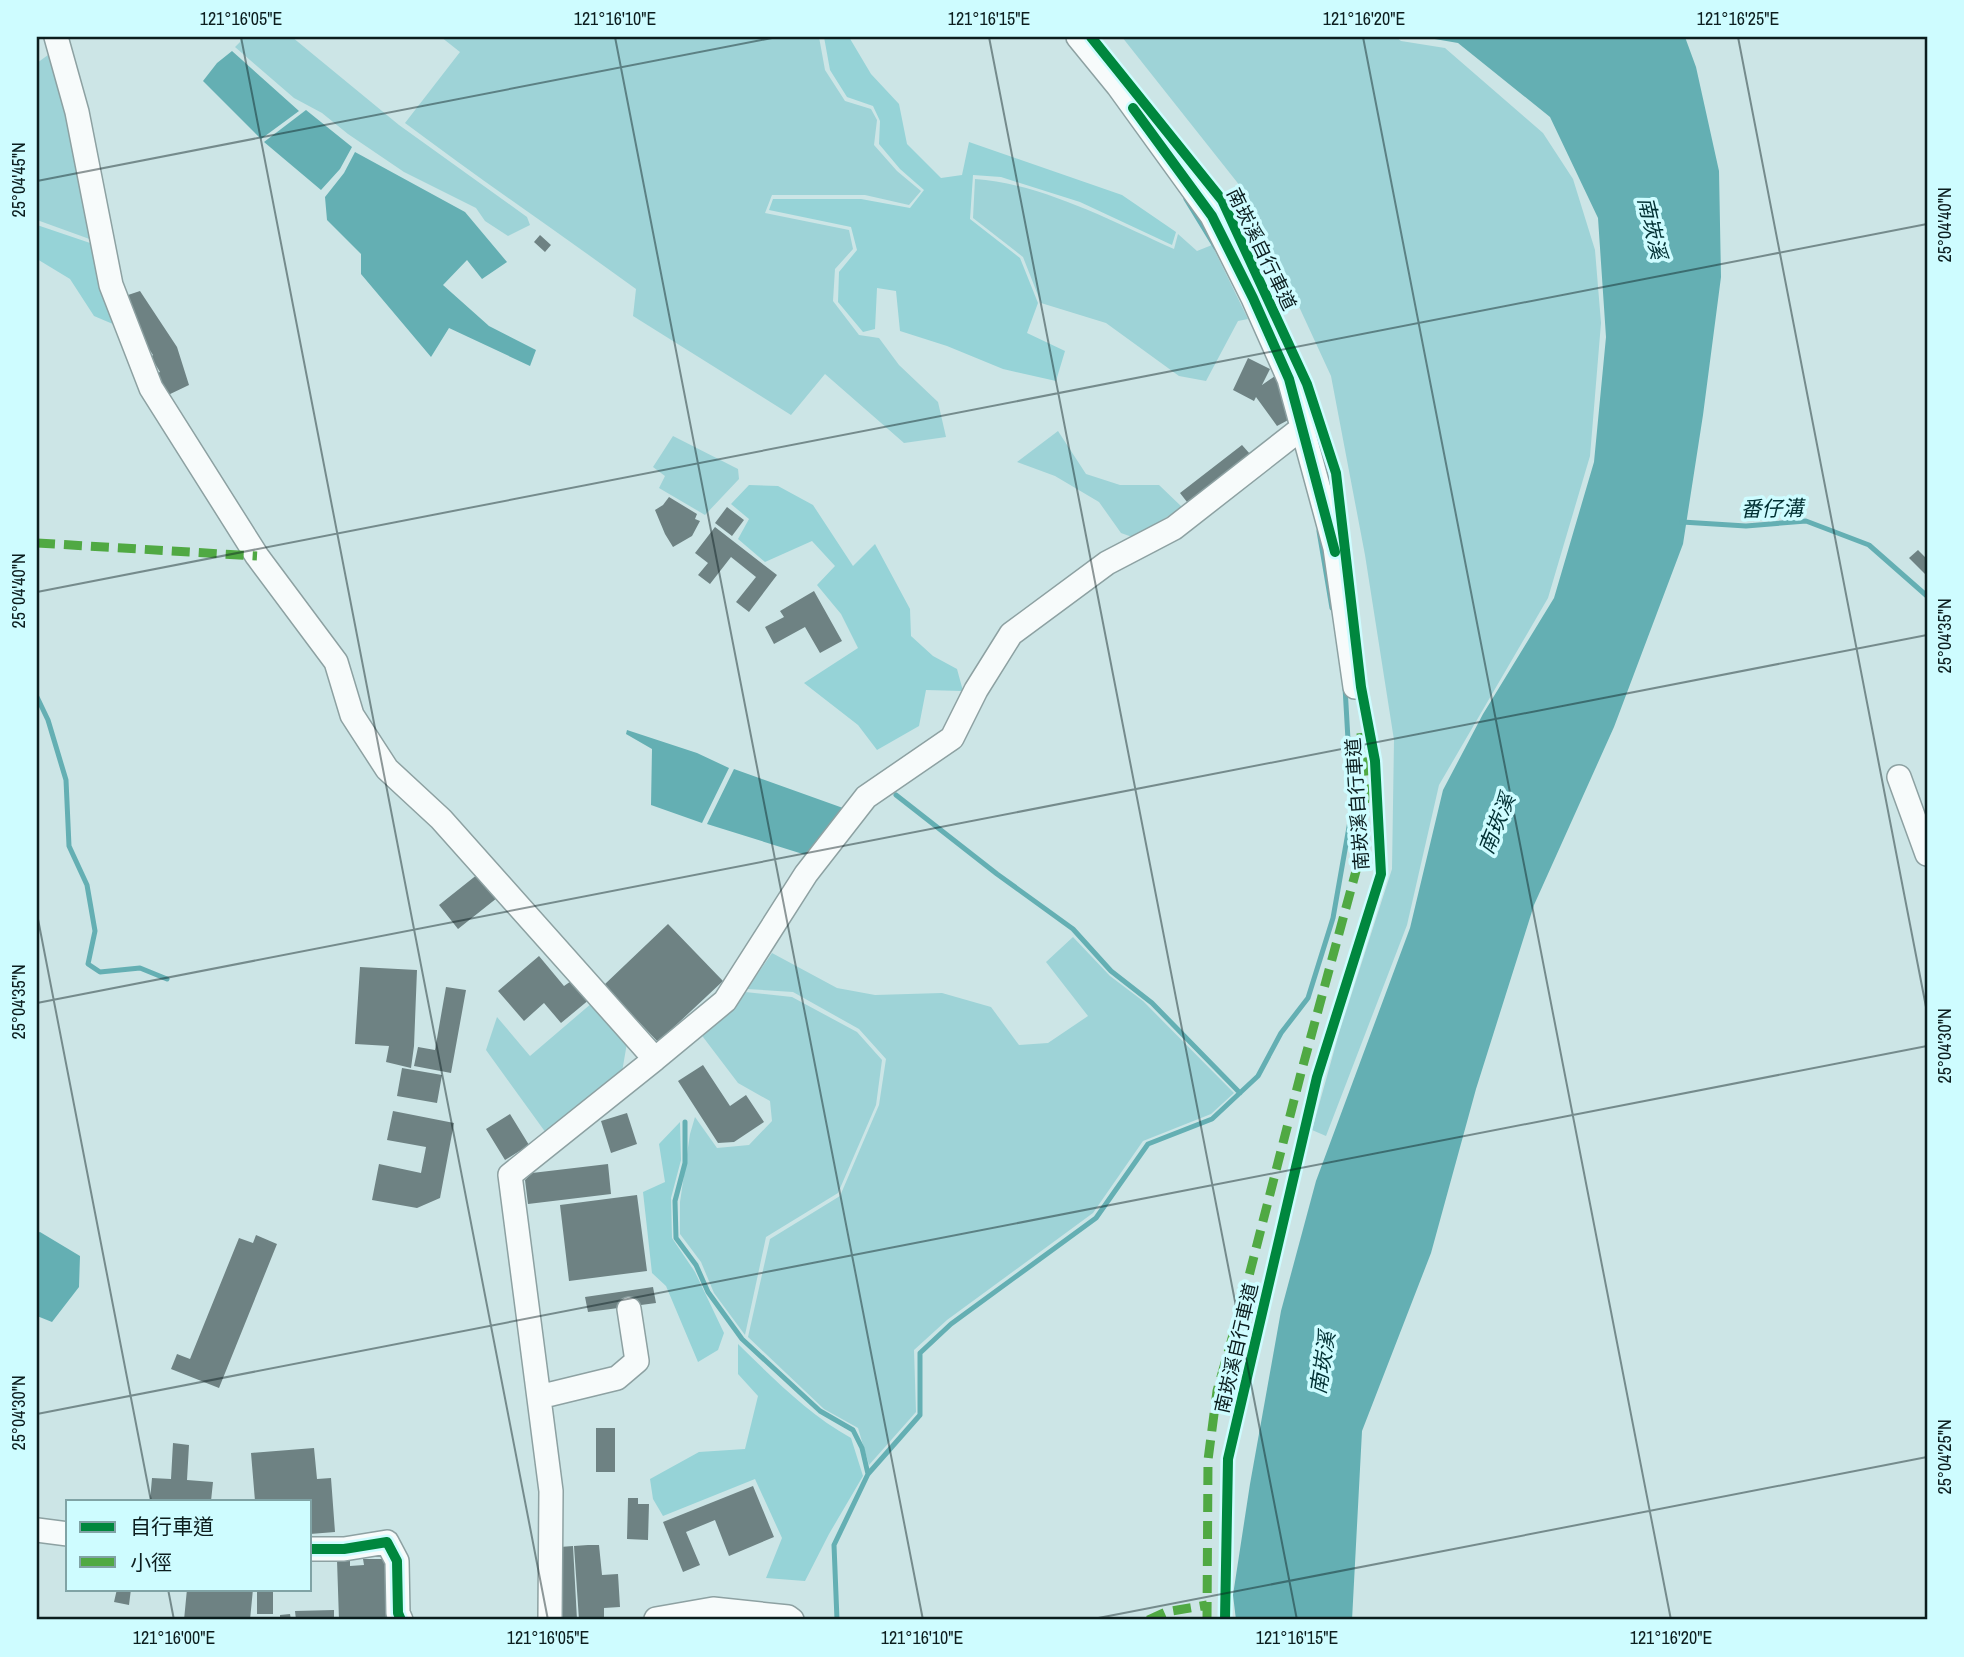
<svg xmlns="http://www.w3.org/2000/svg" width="1964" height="1657" viewBox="0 0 1964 1657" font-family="'Archivo Narrow','Noto Sans TC',sans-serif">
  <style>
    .green { fill: #9ed3d7 }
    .forest { fill: #96d3d7 }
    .water { fill: #64afb3 }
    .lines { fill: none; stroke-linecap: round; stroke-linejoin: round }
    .stream { stroke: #64afb3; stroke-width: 5 }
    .building { fill: #6e8283 }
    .minor-casing { stroke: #8da1a2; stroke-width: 26 }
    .minor { stroke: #f7fbfb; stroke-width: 23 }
    .quiet { stroke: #50a943; stroke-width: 9; stroke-dasharray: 18 9; stroke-linecap: butt }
    .cycleway-casing { stroke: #cefcff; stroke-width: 15 }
    .cycleway { stroke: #00873e; stroke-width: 10 }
    .ticks { fill: none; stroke: #0b1d1e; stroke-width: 2; stroke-opacity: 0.45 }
    .labels { text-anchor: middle; stroke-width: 7; stroke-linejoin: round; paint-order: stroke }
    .street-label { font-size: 19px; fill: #0b1d1e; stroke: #cefcff }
    .water-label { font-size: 21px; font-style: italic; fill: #013033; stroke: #cefcff }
    .neatline { fill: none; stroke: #0b1d1e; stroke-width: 2.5 }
    .ticks-label { font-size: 18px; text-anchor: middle; fill: #0b1d1e }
  </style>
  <rect width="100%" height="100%" fill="#cce5e6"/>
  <path class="green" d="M241,37h51l107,88 128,92 3,8 -22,11 -23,-15 -9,-13 -72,-36 -56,-38 -26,-21 -28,-15 -59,-51 5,-5z
    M441,37h378l6,33 20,31 26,8 6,11 -3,25 23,26 24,20 -12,14 -44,-10h-93l-7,18 84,17 4,19 -18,20 -2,32 26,34 20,3 20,27 39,37 8,35 -42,6 -79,-69 -34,41 -158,-99 3,-27c-77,-56 -155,-109 -231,-166l55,-71z
    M1122,37h274l5,4 44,7 98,85 30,46 22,71 6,73 -11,133 -42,142 -109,187 -32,140 -81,211 -14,-6 27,-97 53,-164 2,-129 -29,-185 -34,-179 -83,-180z
    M48,55l6,6 41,180 -58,-21v-157z
    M975,179c66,4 139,43 199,70l4,-15 19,17 15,-6 36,74 -10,2 -32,60 -27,-5 -73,-53 -65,-20 -18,-46 -50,-39z
    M1058,431l28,43 34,11h39l23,22 -47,31 -14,-5 -22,-31 -44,-26 -38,-14z
    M673,436l65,33 1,10 -34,36 -46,-27 6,-12 -12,-9z
    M1073,937l37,39 33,25 91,92 -23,21 -68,27 -50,72 -146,107 -33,30 2,62 -47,53 -11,-37 -34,-19 -76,-72 22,-98 70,-43 39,-91 7,-46 -27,-30 -66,-37 -46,-3 25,-36 65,35 38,7 67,-2 49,14 28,38 29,-2 40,-27 -42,-54z
    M745,992l47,5 65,35 25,28 -6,45 -38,88 -72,44 -21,98 -31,-42 -13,-31 -21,-28v-32l10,-68 5,-17 22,31 32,-3 23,-24 -2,-20 -32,-18 -38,-50 30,-24z
    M592,1003l35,40 -5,29 -76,61 -60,-83 11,-33 33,39z"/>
  <path class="forest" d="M824,37h25l22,37 28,30 8,40 34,34 21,-3 7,-33 153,53 54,37 -4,13 -92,-43 -79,-25 -28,-2 -3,44 50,39 18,45 -11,30 38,18 -9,30 -53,-12 -56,-23 -47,-15 -4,-40 -19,-3 -2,41 -12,3 -25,-30 1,-30 18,-22 -6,-23 -82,-17 4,-11h88l49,9 14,-18 -24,-21 -21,-25 1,-23 -7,-15 -26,-9 -17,-27z
    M37,225l59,20 24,82 -26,-11 -24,-37 -33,-20z
    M749,485l29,1 35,19 40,61 22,-22 35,65 1,27 22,20 24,13 6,22 -37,-1 -7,36 -42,24 -19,-25 -54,-42 54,-35 -17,-34 -24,-29 18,-19 -23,-25 -47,21 -27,-23 11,-20 -18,-15z
    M680,1122l1,38 -10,38 1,40 23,34 29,61 -6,17 -20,12 -32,-76 -14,-13 -9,-81 22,-10 -6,-38z
    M738,1344c36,35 69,69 113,94l12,38 -34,58 -24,47 -39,-3 16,-40 -27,-59 -92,37 -10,-17 -3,-20 49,-27 46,-3 13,-53 -20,-22z"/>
  <path class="water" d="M1423,37h262l11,30 23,104 2,106 -18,138 -20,129 -69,183 -80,178 -58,184 -45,164 -69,178 -10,189h-116l-3,-25 17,-111 31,-173 35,-130 94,-253 33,-138 40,-76 71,-116 40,-136 12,-125 -8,-119 -48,-101 -92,-74z
    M232,51l67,60 -38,28 -58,-58 14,-18z
    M306,110l46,37 -12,22 -19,21 -57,-48z
    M355,152l110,60 42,50 -25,17 -15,-19 -24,25 46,41 47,24 -6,16 -81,-38 -18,29 -70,-83v-20l-34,-34 -2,-23 19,-24z
    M627,730l70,23 32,15 -27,55 -51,-18 1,-56 -26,-15z
    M734,769l109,39 -37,47 -99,-31z
    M40,1232l40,24 -1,31 -27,35 -15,-6v-83z"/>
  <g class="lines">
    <path class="stream" d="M1186,199l30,49
      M1682,522l64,4 60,-5 63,24 58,51
      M1319,531l13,77
      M37,697l11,23 18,60 3,66 18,39 8,46 -7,33 12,8 40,-4 27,11
      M896,795l101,79 76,55 38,42 41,32 88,90
      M685,1122v41l-10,38 1,37 20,27 12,27 34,47 78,72 33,19 9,18 6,26
      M837,1620l-3,-75 34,-71 52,-59v-62l31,-29 145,-106 52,-74 64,-25 46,-43 23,-43 27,-35 25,-80 19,-108 -7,-123"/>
  </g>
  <path class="building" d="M540,235l11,10 -6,7 -11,-10z
    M140,291l37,56 12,38 -23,11 -13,-21 7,-3 -9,-15 2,-2 -18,-27 -10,-32z
    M1248,358l22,11 -8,16 13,-9 17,42 -15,8 -21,-29 -2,4 -21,-11z
    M1242,445l8,9 -63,48 -7,-9z
    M669,497l28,17 -2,5 5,2 -8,15 -19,11 -8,-13 -10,-24 8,-5z
    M727,507l17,13 -12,16 -17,-13z
    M715,527l62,48 -28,37 -13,-10 20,-25 -25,-20 -21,27 -12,-9 10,-12 -13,-10z
    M1918,550l9,9v15l-1,1 -17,-17z
    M814,591l28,50 -22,12 -15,-26 -31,17 -9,-17 19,-10 -4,-6z
    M478,874l19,24 -39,31 -19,-24z
    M668,924l55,57 -65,61 -54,-57z
    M539,956l25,30 10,-7 16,20 -29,24 -17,-20 -20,18 -26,-30z
    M360,967l57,3 -3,76 -3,22 -25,-6 3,-16 -34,-2z
    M446,987l20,3 -15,83 -37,-7 4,-19 17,3z
    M703,1065l27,41 16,-11 18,27 -30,20 -16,1 -40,-62z
    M402,1068l40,7 -5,28 -40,-7z
    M393,1111l61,12 -14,75 -23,10 -45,-8 7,-36 42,9 5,-26 -39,-7z
    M627,1113l10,31 -26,9 -10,-32z
    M510,1114l19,31 -24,15 -19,-31z
    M608,1164l3,30 -83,10 -3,-24 7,-7z
    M637,1195l10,76 -78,10 -9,-76z
    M256,1235l21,9 -58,144 -48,-19 6,-15 13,5 49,-121 14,5z
    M653,1287l3,16 -68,9 -3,-15z
    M596,1428h19v44h-19z
    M173,1443l16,2 -2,35 26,2 -2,19h-61l2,-23 19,1z
    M314,1448l3,31 14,-1 4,54 -25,2v-33h-55l-4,-48z
    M753,1486l21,51 -45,19 -14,-36 -29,12 14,33 -17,7 -20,-50z
    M628,1498h10v6h11l-1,36 -21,-1z
    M588,1545h11l3,30 16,-1 2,33 -16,1v12h-25l-5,-74z
    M573,1546l4,74h-19l-2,-33 7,-1 -3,-39z
    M363,1559h26v61h-50l-2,-60h13v6l14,-1z
    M117,1589h14l-2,16 -15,-3z
    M187,1589h66l-3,31h-66z
    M257,1589h16v25h-16z
    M334,1610v10h-38l-1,-9z
    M290,1614l1,6h-11v-5z"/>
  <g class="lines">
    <g class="minor-casing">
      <path id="minor" d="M56,37l21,75 34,173 40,103 106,168 79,106 16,53 35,54 54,50 214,240 -145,116 41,316 -1,129
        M1078,37l40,49 94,130 41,82 36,81 46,169 20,139
        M1899,777l28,77
        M655,1059l70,-58 81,-127 60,-77 86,-59 24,-48 35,-56 96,-71 67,-35 129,-101
        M539,1397l78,-19 20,-17 -8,-52
        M37,1530l31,4
        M310,1549h34l43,-7 10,19 1,52 3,7
        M656,1619l57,-10 75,8 4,3"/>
    </g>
    <use href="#minor" class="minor"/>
    <path class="quiet" d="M37,543l220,13
      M1148,1620l18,-8 41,-7
      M1207,1620l1,-160 9,-69 24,-84 60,-234 55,-202 10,-80 -5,-58"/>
    <g class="cycleway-casing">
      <path id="cycleway" d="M1091,37l131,163 85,184 29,89 25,214 14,74 6,113 -64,203 -89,382 -3,161
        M1133,108l79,108 41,82 36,81 46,173
        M310,1549h34l43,-7 10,19 1,52 3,7"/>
    </g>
    <use href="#cycleway" class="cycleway"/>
  </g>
  <path class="ticks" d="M241,37l307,1583M615,37l308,1583M989,37l308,1583M1363,37l308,1583M1738,37l189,975M37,181l740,-144M37,592l1890,-368M37,914l114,587M37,1003l1890,-368M37,1414l1890,-368M168,1589l6,31M1088,1620l839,-163"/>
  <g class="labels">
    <g class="street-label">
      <text transform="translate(1262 249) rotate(64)" y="7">南崁溪自行車道</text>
      <text transform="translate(1357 804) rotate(-94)" y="7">南崁溪自行車道</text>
      <text transform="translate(1236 1348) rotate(-77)" y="7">南崁溪自行車道</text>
    </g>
    <g class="water-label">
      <text transform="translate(1652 228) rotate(77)" y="7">南崁溪</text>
      <text transform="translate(1772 509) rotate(-1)" y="7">番仔溝</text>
      <text transform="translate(1497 824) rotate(-68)" y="7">南崁溪</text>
      <text transform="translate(1323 1363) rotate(-81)" y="7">南崁溪</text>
    </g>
  </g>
  <rect width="1964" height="1657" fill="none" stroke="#cefcff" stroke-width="77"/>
  <rect x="66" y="1500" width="245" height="91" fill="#cefcff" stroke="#80a3a5" stroke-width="2"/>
  <rect x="80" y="1522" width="35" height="10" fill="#00873e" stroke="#80a3a5" stroke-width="2"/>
  <text x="130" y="1534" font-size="21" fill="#0b1d1e">自行車道</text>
  <rect x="80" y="1557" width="35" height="10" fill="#50a943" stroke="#80a3a5" stroke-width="2"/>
  <text x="130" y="1570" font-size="21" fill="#0b1d1e">小徑</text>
  <rect x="38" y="38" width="1888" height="1580" class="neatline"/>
  <g class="ticks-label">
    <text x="241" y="25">121°16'05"E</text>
    <text x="615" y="25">121°16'10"E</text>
    <text x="989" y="25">121°16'15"E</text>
    <text x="1364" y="25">121°16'20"E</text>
    <text x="1738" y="25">121°16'25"E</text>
    <text transform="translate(19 180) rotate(-90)" y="6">25°04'45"N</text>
    <text transform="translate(1945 225) rotate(-90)" y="6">25°04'40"N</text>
    <text transform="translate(19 591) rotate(-90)" y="6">25°04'40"N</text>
    <text transform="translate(1945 636) rotate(-90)" y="6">25°04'35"N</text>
    <text transform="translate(19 1002) rotate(-90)" y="6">25°04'35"N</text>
    <text transform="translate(1945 1046) rotate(-90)" y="6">25°04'30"N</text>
    <text transform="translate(19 1413) rotate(-90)" y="6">25°04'30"N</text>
    <text transform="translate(1945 1457) rotate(-90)" y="6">25°04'25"N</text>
    <text x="174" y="1644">121°16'00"E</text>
    <text x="548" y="1644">121°16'05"E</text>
    <text x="922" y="1644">121°16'10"E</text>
    <text x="1297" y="1644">121°16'15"E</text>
    <text x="1671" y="1644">121°16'20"E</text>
  </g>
</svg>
